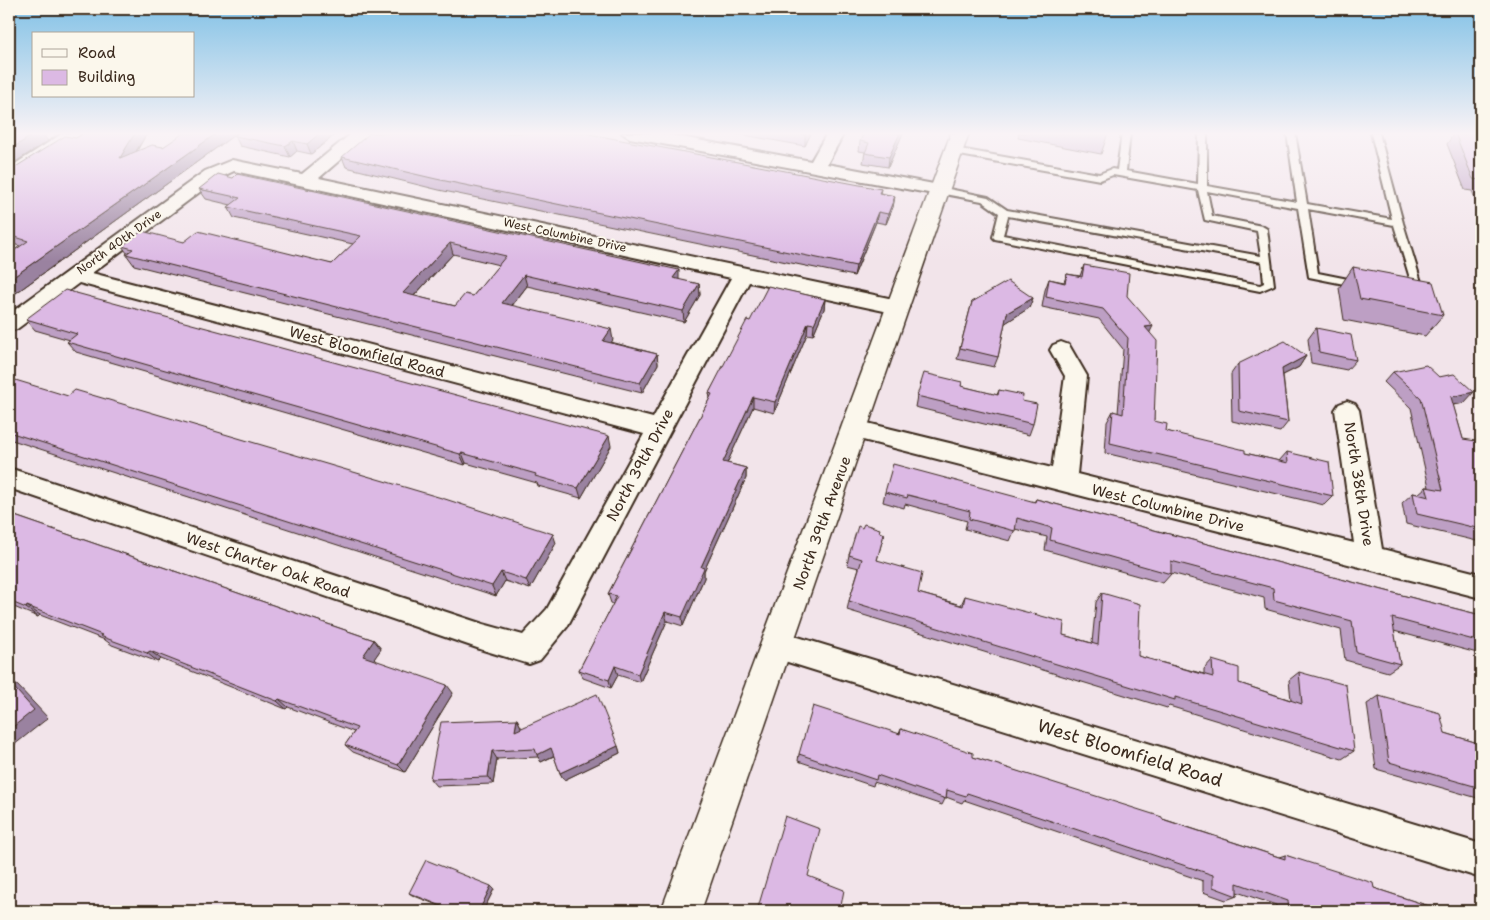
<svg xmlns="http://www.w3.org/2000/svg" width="1490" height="920" viewBox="0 0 1490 920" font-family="'Shantell Sans',sans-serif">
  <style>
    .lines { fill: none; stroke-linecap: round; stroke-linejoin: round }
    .service-casing { stroke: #3b2a1e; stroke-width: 4 }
    .minor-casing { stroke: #3b2a1e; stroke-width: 4 }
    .tertiary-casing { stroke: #3b2a1e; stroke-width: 3 }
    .service { fill: #fbf7ec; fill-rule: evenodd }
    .minor { fill: #fbf7ec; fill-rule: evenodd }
    .tertiary { fill: #fbf7ec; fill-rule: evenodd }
    .wall { fill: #bd9fc4; stroke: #3b2a1e; fill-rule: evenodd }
    .shaded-wall { fill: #9a82a0; stroke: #3b2a1e }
    .building { fill: #dcb9e4; stroke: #3b2a1e; fill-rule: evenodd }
    .labels { text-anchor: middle; stroke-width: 4; stroke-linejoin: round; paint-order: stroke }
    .far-street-label { font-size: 12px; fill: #3b2a1e; stroke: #fbf7ec }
    .street-label { font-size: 15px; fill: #3b2a1e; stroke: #fbf7ec }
    .near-street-label { font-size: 18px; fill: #3b2a1e; stroke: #fbf7ec }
  </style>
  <rect width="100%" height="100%" fill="#f2e4ea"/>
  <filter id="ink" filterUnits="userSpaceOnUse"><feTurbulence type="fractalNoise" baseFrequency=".02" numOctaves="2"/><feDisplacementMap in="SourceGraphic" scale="10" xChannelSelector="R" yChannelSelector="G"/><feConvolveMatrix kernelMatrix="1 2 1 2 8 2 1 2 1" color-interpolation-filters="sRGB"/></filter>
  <g filter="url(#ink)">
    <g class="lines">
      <g class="service-casing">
        <path id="service" d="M1122,133h8l-4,38 72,13 1,-51h8v53l90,16 -10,-69h8l12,71 85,15 -21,-86h8l24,90 22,72 -5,3 -5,-3 -21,-70 -86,-16 10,64 45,9 1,2 -5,3 -50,-10 -11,-69 -91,-17 5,25 50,10 5,3 7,56 -14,6 -265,-52 -2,-2 6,-24 -17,-12 -43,-8 -5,-3 5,-3 49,10 19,13 254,46 -4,-25 -52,-11 -7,-30 -85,-15 -13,5 -146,-26 -4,-3 4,-3 145,26 13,-5 5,1zM1008,216l254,46 2,21 -4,2 -257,-50z"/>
      </g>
      <g class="minor-casing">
        <path id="minor" d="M63,133h18l-11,13 -55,34 -6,1v-13z
          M352,133h19l-52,45 579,122 7,2 4,5 -4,5 -7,2 -149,-32 -182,345 -27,33 -11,4 -46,-14 -474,-162v-20l474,156 40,11 24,-26 97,-175 -565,-151 -62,46 -8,2v-17l196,-143 27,-11 70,14zM234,171l497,107 -78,140 -561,-145 125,-94z
          M622,133h38l151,28 16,-28h17l-17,31 112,21 6,1 3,4 -3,4 -6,1 -309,-57z
          M1061,342l8,3 18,31 -10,98 277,69 -19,-133 4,-6 8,-3 8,3 4,6 23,139 99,25v24l-626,-160 -9,-3 -3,-6 3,-6 9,-3 197,48 13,-92 -15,-26 3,-5z
          M778,631l703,213v34l-703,-219 -10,-4 -5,-10 5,-10z"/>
      </g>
      <g class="tertiary-casing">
        <path id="tertiary" d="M951,133h18l-268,778h-40z"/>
      </g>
      <use href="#service" class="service"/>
      <use href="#minor" class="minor"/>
      <use href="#tertiary" class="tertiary"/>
    </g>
    <path class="wall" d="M84,133h63l-10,18 26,-4 74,-14 -228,165v-44l11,-8 -11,-3v-72l67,-33z
      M237,133h100l-26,21 -14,-3 -7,6 -50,-11 -5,-10z
      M733,133h78l-6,13z
      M903,133l-15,34 -25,-4 2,-11 -6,-1 1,-10z
      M1019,133h89l-7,21 -83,-16z
      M1453,133h28v81l-9,-23 -7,-1 -18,-46 6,-9z
      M342,157l539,32 -1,4 15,3 -2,11 -7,17 -10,-2 -22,54 -415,-86 -93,-23z
      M199,189l480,91 20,4 1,11 -16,27 -157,-36 -15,20 101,34 -2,2 46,12 1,10 -16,29 -508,-128 -8,-11 1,-1 -5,-7 62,-4 148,22 21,-20 -119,-26 -6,-11 3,-2 -25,-6zM453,254l46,11 -26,31 -18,10 -41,-10z
      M1084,265l43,31 23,37 4,88 12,10 79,22 34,8 8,-9 46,44 -9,9 -219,-52 2,-31 6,-11 5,2 5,-64 -24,-30 -57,-12 3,-17 4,-11 15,3 3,-8 13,2z
      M1353,267l90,48 -18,21 -81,-16 -5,-32z
      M1033,298l-4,10 -24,15 -7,34 -4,10 -37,-8 15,-57z
      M825,299l-1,10 -11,26 -6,-1 -33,79 -21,-6 -26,56 19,5v10l-42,93v7l-21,48 -16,-5 -27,61 -22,-7 -7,13 -28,-10 -4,-8 34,-66 -2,-1 -3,-9 102,-196 -1,-5 41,-72z
      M26,319l585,127 -30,52 -43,-12 -1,-3 -71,-20 -1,2 -389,-113 -9,-10 3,-2 -35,-10z
      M1316,328l40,32 -9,10 -36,-7 -3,-24z
      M1306,356l-7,11 -16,8 5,47 -8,10 -48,-11 -1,-47 7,-10z
      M1393,372l71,31 -11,2 10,34 18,23v80l-75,-18 -4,-21 11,-10 5,1 8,-7h3l-18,-79 -27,-26z
      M9,381l547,162 -26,46 -25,-8 -9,15 -487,-157z
      M961,386l36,9 2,-5 23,11 11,23 -4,11 -114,-28 2,-11z
      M885,492l149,10 2,-3 381,100 64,16v39l-87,-23 6,33 -12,8 -43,-12 -4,-30 -76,-21 -1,-11 -93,-25v1l-8,9 -118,-33 2,-13 -32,-8 -5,12 -45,-12 2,-8 -62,-17 -1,4 -21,-6z
      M9,514l365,126 7,9 -8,11 80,33 -48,79 -52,-20 -8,-7 9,-13 -66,-25 -2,2 -125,-50 -3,3 -46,-17 -7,-5 -65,-25 -2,2 -29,-12z
      M862,528l22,6 -7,26 41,33 43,12 4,-9 98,39 29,8 4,-41 6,-9 36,63 66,18v-5l8,-9 27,23 52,17 -2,-20 10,-8 55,79 -12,8 -173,-53 -2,2 -320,-98 2,-9 10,-33 -12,-3 2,-10z
      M1379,696l66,37 36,11v55l-105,-30 -9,-65z
      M517,719l4,8v2l97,17 2,7 -56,27 -4,-7 -6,-17 -13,6 -3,-5 -41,2 -4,25 -57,2 -6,-7z
      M901,729l72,28 306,100 6,-2 89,33 70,23h-168v-6l-39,-13v4l-11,4 -23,-8v-11l-239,-81 -2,3 -16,-6 -4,8 -68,-23 -1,4 -75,-25 1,-7 100,-20z
      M494,889l-11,22h-31l-40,-16 -3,-2z"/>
    <path class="shaded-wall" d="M36,133h6l6,8 -39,25v-16z
      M135,133h12l-21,35 -6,-10z
      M217,133h20l-228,165v-18z
      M320,133h17l-26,21 -4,-10z
      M806,133h5l-6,13v-11z
      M900,133h3l-15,34 1,-10z
      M293,141l4,10 -7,6 -5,-11z
      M895,196l-2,11 -7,17 2,-10z
      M878,212l-2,10 -22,54 2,-10z
      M450,243l3,11 -46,49 -4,-10z
      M679,270v11l-6,-3z
      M524,275l3,11 -22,28 -3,-11z
      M699,284l1,11 -16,27 -1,-11z
      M1033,298l-4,10 -25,16 3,-11z
      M825,299l-1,10 -11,26 1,-11z
      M808,323l-1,11 -33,79 1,-11z
      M1153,326l-5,10 -3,-9z
      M611,329l2,11 -8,11 -2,-10z
      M657,354l1,10 -16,29 -2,-10z
      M1306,356l-7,11 -24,12 7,-10z
      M1474,392l-10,11 -23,4 10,-10z
      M753,397v10l-30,65v-10z
      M609,436l2,10 -30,52 -3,-10z
      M462,453l4,10 -1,2 -5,-11z
      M746,468v10l-42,93v7l-21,48 -1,-9 19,-50z
      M553,534l3,9 -26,46 -4,-9z
      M501,572l4,9 -9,15 -4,-10z
      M27,606l13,9 -2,2 -12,-9z
      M665,612l2,9 -27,61 -2,-8z
      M374,640l7,9 -11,16 -7,-9z
      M150,651l11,8 -3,3 -11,-9z
      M615,666l3,9 -7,13 -2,-8z
      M9,680l9,6 30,32 -39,31z
      M447,685l6,8 -48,79 -7,-7z
      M279,699l9,8 -2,2 -9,-8z
      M517,719l4,8 -2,12 -4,-8z
      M618,746l2,7 -56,27 -4,-7z
      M551,748l4,7 -14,7 -4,-7z
      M492,751l5,8 -4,25 -5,-7z
      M491,886l3,3 -11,22h-4z"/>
    <path class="building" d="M9,133h27l-27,17z
      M84,133h51l-15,25 32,-13 11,2 21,-14h33l-208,147v-26l19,-13 -19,-6v-64l56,-35 11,2z
      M237,133h83l-13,11 -14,-3 -8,5 -50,-10z
      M370,133h214l297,56 -2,4 16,3 -7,18 -10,-2 -22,54 -420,-87 -94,-22z
      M793,133h13l-1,2z
      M864,133h36l-11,24 -24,-4 4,-10 -9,-2z
      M1455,133l10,2 -1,-2h17v50l-1,-3 -7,-1z
      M218,174l15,4 4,-4 442,96 -6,8 26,6 -16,27 -159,-36 -22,28 109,26 -8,12 54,13 -17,29 -514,-129 7,-5 -11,-3 20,-15 42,11 14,-11 134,33 29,-28 -133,-29 12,-9 -41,-9zM450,243l56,13 -33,40 -8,-2 -10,12 -52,-13z
      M1084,265l45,8 -2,23 26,30 -8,1 12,14 -3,80 13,3 -1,7 79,19v3l43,10 -1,-11 42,10 4,34 -223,-53 3,-32 10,3 5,-76 -25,-29 -57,-12 3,-18 16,4 2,-9 15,3z
      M1353,267l80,15 10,33 -83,-16z
      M1008,281l25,17 -26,15 -9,44 -38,-9 12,-46z
      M768,286l57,13 -11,25 -6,-1 -33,79 -22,-5 -30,65 23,6 -45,99 3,1 -22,49 -17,-5 -27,62 -23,-8 -6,14 -30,-10 38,-74 -9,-2 104,-200 -3,-1 38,-73 3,1z
      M65,290l544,146 -31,52 -43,-12 1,-2 -74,-21 -2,1 -393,-112 10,-8 -51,-15z
      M1316,328l35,7 5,25 -37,-8z
      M1285,341l21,15 -24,13 6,53 -49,-11 -1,-47z
      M1426,365l13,12 15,-3 20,18 -23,5 12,42 13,2 5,21v67l-64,-15 -4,-21 16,4 -3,-10 17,3 -22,-92 -28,-26z
      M924,373l38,9 -1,4 37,9 1,-5 24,5 -1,6 15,3 -4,20 -116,-28z
      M12,379l56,17 7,-6 370,109 108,35 -27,46 -25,-8 -9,14 -483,-154v-51z
      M893,464l142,38 1,-3 381,100 64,16v27l-89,-24 8,46 -44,-12 -4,-31 -78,-21 -1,-12 -102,-27v13l-121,-34 2,-12 -35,-10 -2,13 -46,-12 1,-8 -62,-16 -1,3 -22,-6z
      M9,514l365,126 -11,16 84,29 -49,80 -53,-20 12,-17 -78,-29 -2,2 -127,-50 -3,2 -47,-17 2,-1 -75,-29 -1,2 -17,-7z
      M864,524l16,5 -1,3 5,2 -7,26 45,13 -4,20 45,13 2,-10 99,26 -1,13 35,10 4,-52 38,11 -2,52 75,21 -1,-17 27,8v15l63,21 -3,-32 47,13 8,66 -179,-54v3l-326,-99 13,-42 -13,-4 9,-29 4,2z
      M9,682l25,28 -25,20z
      M597,694l21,52 -58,27 -9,-25 -14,7 -2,-6 -43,2 -4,26 -58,2 11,-57 76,-3 -2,12z
      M1379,696l61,17 5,20 36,11v44l-92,-26z
      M813,706l87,28 1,-5 72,24v4l189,60v2l123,40v-4l88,28 1,5 70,23h-155l-1,-10 -51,-18v13l-24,-9v-12l-246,-82 -1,3 -19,-6 -1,9 -69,-24 -1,5 -77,-26z
      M785,816l35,13 -12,47 36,14 -4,21h-83z
      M426,860l65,26 -12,25h-25l-45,-18z"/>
  </g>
  <linearGradient id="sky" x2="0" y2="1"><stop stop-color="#81c1e6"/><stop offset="0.51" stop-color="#f9f3f6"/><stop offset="1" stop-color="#f9f3f6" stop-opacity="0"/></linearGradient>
  <rect width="1490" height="262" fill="url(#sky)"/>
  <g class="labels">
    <g class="far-street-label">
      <text transform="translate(565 235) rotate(12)" y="4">West Columbine Drive</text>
      <text transform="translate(119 242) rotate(-36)" y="4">North 40th Drive</text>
    </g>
    <g class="street-label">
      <text transform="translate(367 352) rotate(15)" y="5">West Bloomfield Road</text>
      <text transform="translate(640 465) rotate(-62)" y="5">North 39th Drive</text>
      <text transform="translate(1359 484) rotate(81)" y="5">North 38th Drive</text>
      <text transform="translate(1168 508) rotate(14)" y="5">West Columbine Drive</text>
      <text transform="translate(822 523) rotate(-70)" y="5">North 39th Avenue</text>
      <text transform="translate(268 565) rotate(19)" y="5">West Charter Oak Road</text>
    </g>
    <g class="near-street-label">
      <text transform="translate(1130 753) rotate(17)" y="6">West Bloomfield Road</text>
    </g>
  </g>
  <rect width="1490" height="920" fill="none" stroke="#fbf7ec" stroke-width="30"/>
  <rect x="15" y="15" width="1460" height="890" fill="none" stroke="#3b2a1e" stroke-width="2" filter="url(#ink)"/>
  <rect x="32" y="32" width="162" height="65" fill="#fbf7ec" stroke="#aea59a"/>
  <rect x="42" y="49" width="25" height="8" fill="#fbf7ec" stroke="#aea59a"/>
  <text x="78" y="58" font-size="15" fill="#3b2a1e">Road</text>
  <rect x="42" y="70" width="25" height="15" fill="#dcb9e4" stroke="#aea59a"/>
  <text x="78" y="82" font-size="15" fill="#3b2a1e">Building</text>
</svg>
